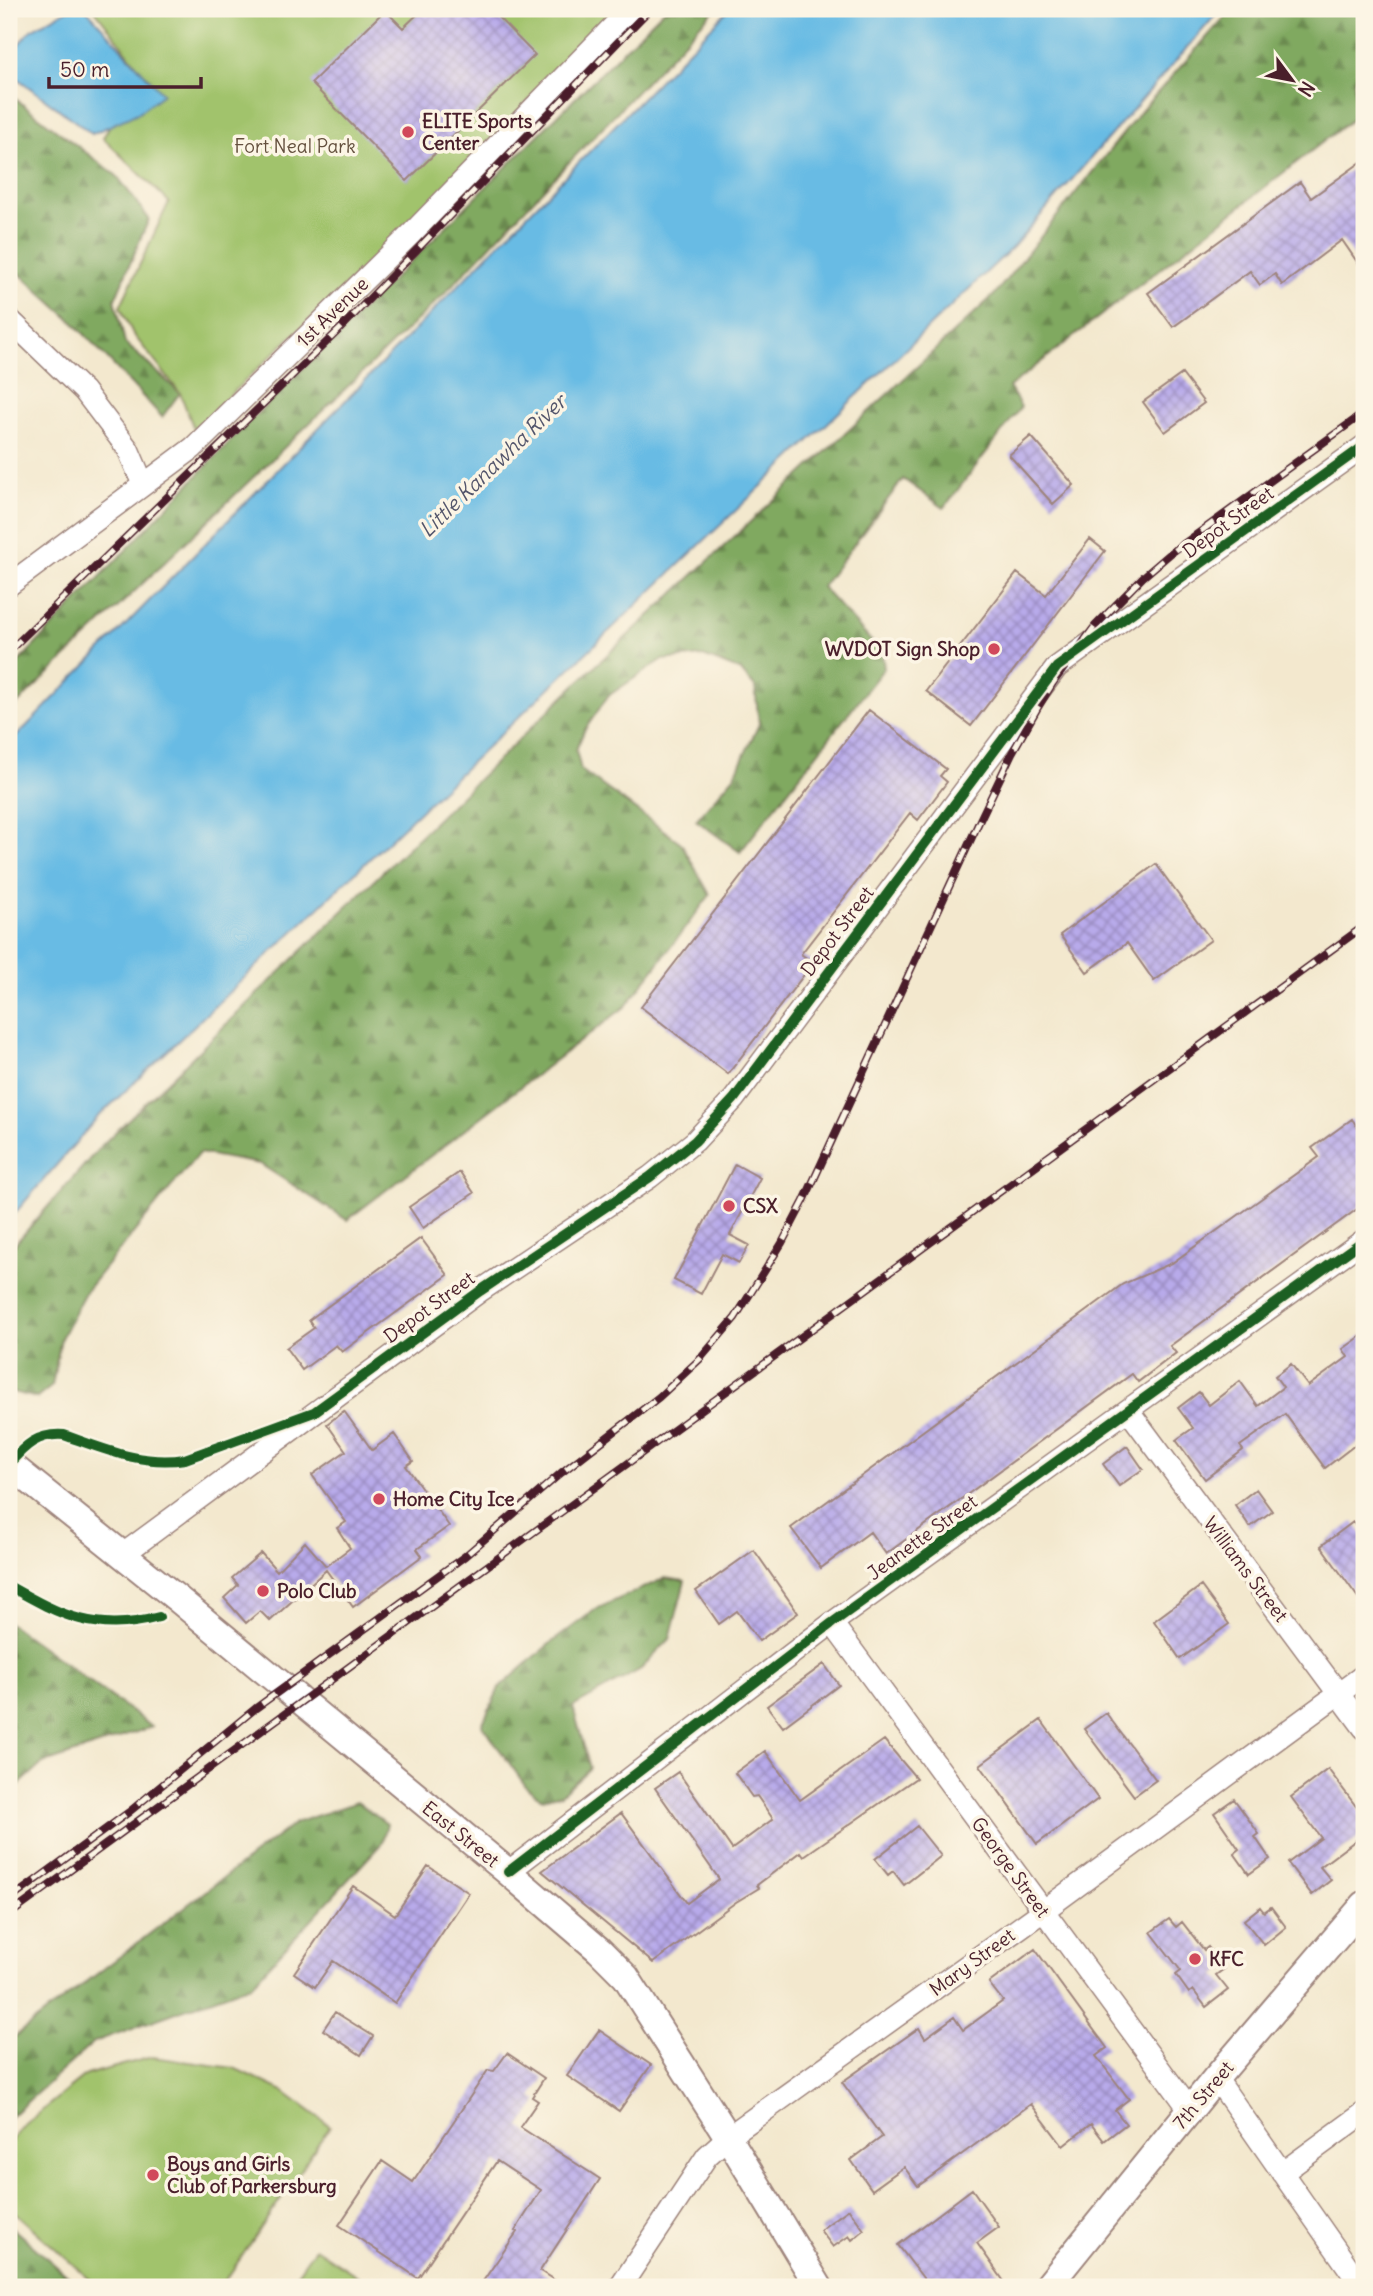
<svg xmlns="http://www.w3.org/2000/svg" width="1373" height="2296" viewBox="0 0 1373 2296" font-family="Delius,sans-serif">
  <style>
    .forest { fill: url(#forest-firs); stroke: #656446; stroke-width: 2 }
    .park { fill: #a1c36c; stroke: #76714c; stroke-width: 2 }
    .water { fill: #68bbe4; stroke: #596d88; stroke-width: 2 }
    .building { fill: url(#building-cross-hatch) }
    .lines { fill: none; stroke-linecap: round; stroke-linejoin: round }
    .minor-casing { stroke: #9e847c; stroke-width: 24 }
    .major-casing { stroke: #9e847c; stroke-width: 30 }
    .minor { stroke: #fff; stroke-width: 21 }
    .major { stroke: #fff; stroke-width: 26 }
    .rail-casing { stroke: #4a1f2b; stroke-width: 8 }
    .rail { stroke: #fcf5e5; stroke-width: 5; stroke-dasharray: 16; stroke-linecap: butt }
    .cycleway-casing { stroke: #fcf5e5; stroke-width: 15 }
    .cycleway { stroke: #1b5e20; stroke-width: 10 }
    .poi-dot { fill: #d1495b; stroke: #fcf5e5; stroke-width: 2.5 }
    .labels { text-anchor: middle; stroke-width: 7; stroke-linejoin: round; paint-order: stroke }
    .poi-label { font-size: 19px; font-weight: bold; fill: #4a1f2b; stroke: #fcf5e5; text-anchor: start }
    .park-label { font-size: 19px; fill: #64503e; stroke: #fcf5e5 }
    .street-label { font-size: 19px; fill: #4a1f2b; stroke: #fcf5e5 }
    .water-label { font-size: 21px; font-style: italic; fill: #54566c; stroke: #fcf5e5 }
  </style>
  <defs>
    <pattern id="forest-firs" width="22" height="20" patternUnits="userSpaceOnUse" patternTransform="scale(1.75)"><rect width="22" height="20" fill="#80a960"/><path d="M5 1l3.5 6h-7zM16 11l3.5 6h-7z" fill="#6b894f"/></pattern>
    <pattern id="building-cross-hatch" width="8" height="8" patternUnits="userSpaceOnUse" patternTransform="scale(1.75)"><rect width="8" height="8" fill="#b8aaea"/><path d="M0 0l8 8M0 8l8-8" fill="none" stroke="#988abe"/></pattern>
  </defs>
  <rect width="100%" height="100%" fill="#fcf5e5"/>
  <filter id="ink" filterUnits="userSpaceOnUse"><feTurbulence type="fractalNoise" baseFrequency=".0143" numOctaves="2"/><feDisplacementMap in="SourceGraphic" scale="14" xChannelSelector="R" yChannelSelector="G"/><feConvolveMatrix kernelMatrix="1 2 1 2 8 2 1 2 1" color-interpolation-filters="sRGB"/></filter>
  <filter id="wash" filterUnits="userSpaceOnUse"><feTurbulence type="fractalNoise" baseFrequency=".00686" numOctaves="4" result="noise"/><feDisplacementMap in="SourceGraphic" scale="28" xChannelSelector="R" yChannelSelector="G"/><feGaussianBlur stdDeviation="1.57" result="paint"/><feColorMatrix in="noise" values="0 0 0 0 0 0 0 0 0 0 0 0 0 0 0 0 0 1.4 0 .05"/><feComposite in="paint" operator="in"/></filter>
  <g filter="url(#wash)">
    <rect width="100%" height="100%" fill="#f3e8ce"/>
    <path class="forest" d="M665,9h50l-272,286 -434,417v-40l232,-242z
      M1232,9h132v56l-10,16 2,35 -347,271 12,20 -77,101 -41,-29 -81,108 60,66 2,15 -144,184 -44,-32 39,-45 24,-51 -4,-37 -14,-16 -38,-15 -41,4 -54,36 -24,35 -8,19 5,20 100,73 29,52 -84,111 -279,214 -87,-56 -61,-11 -114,139 -24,46 -9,48 -15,12 -28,-7v-140l92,-105 477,-464 416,-387 148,-185z
      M9,94l108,82 32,43 -34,80 10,44 55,50 -18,24 -90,-96 -63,-57z
      M665,1578l20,3 -15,58 -29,30 -68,38 17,61 -29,26 -18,5 -15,-10 -46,-64 17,-37 48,-42 49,-37z
      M9,1623l143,104 -110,37 -33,30z
      M357,1802l30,22 -5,19 -131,142 -157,57 -85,76v-77l286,-218z
      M9,2225l71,62h-71z"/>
    <path class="park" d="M94,9h523l-222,230 -201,190 -14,-36 -47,-59 -13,-27 49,-105 -66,-64 37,-69z
      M152,2057l82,11 49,23 47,35 -109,161h-123l-89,-80v-64l16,-19 61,-49z
      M315,2248l59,39h-86z"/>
    <path class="water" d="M69,9h17l77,85 -25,19 -46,21 -79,-59 -4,-8v-12l22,-25z
      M729,9h492l-208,238 -916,871 -88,102v-476z"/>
    <g id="blocks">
      <path class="building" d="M423,9h67l45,46 -128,126 -96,-98 74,-73 18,18z
        M1364,160v112l-22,-32 -60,45 -7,-11 -15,11 -10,-14 -77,56 -25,-34 152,-111 11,16z
        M1182,374l22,29 -39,29 -22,-30z
        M1031,436l43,49 -21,19 -44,-49z
        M1090,539l15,12 -134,175 -45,-35 91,-118 29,22z
        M869,710l77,59 -6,7 7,6 -29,38 -8,-7 -109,141 12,9 -85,111 -87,-67z
        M1156,864l55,76 -57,41 -27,-38 -40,29 -27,-37z
        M1352,1119l12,18v67l-194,142 6,7 -38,29 -6,-8 -246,180 -16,-22 -49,36 -30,-40 332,-244 49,-21 147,-106 -7,-9z
        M735,1164l25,14 -30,57 19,10 -10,18 -17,-9 -21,40 -27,-14z
        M460,1172l14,21 -51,35 -14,-21z
        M421,1238l27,37 -106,77 -6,-7 -34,25 -16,-22 28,-20 -5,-8z
        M1364,1334v104l-39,30 -40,-54 -45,32 3,4 -38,29 -29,-39 17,-12 -15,-20 21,-16 10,13 31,-24 18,25 25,-19 -8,-11 16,-12 17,22 40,-29 -5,-8z
        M344,1411l28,39 22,-16 19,27 -7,5 43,60 -32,23 5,7 -69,51 -27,-37 -56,51 -10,-10 -14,12 -22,-25 14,-13 -6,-7 29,-25 16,18 28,-29 21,24 24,-18 -13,-20 9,-6 -34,-47 34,-24 -19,-27z
        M1127,1446l16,23 -24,17 -16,-22z
        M1256,1489l16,22 -22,16 -15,-22z
        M1353,1522l11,15v69l-43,-60z
        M754,1550l44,63 -39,28 -22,-30 -18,13 -23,-33z
        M1201,1586l28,38 -49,35 -26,-38z
        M824,1664l15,21 -56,42 -16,-21z
        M1106,1713l50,67 -22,16 -50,-67z
        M1041,1720l57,79 -61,45 -57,-79z
        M884,1740l32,38 -112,78 -3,-4 -44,33 2,3 -23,14 -83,61 -111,-92 79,-58 66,90 32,-24 -64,-91 23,-16 54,77 41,-30 -16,-23 -5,1 -17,-24 30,-22 35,49z
        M1328,1769l36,48v17l-44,33 11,13 -19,15 -24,-32 33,-25 -30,-41z
        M1234,1799l25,35 -4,3 15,22 -21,15 -15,-21 5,-4 -25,-36z
        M917,1826l24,30 -37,29 -11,-14 -5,4 -13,-16z
        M428,1866l41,27 -74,110 -62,-42 -18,26 -21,-14 59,-87 42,29z
        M1260,1907l4,5 7,-5 15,20 -22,18 -20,-25z
        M1169,1919l7,8 6,-5 22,28 4,-3 16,22 -8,6 12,15 -22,17 -13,-17 -4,3 -13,-18 5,-4 -30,-39z
        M1035,1949l72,99 -11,8 33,43 -14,11 11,14 -22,17 -13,-17 -28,22 -32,-42 -113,82 -14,-19 -32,23 -21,-30 31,-23 -40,-55 77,-54 6,10 29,-21 9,13 40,-29 -14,-18z
        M335,2012l38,24 -12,19 -38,-25z
        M599,2030l52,35 -32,46 -52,-35z
        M507,2053l37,25 -12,19 6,4 -18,26 80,52 -60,92 25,16h-86l38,-55 -2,-1 26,-41 -44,-29 -79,117 -79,-53 43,-64 31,21 75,-112 6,1z
        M972,2189l27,38 -22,16 31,44h-78l-32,-42z
        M849,2209l15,21 -12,10 -3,-4 -16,11 -13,-17z"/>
    </g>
  </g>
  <g filter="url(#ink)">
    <use href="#blocks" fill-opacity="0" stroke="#9e847c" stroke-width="2"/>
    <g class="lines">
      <g class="minor-casing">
        <path id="minor" d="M9,319l75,72 44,58 15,35
          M9,585l184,-137 218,-214 219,-225
          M1128,1410l236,318
          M122,1555l358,-264 170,-114 45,-36 39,-42 323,-432 307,-221
          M832,1623l358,487
          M508,1872l324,-249 532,-383
          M1216,2078l146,209
          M1282,2173l82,-60
          M620,2287l87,-131 21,-19 315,-226 321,-236"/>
      </g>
      <g class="major-casing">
        <path id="major" d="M9,1464l170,136 329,272 91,78 27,27 102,160 91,150
          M1047,2287l169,-209 148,-173"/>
      </g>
      <use href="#minor" class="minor"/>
      <use href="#major" class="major"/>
      <g class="rail-casing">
        <path id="rail" d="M9,651l331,-322 310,-320
          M9,1900l120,-88 127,-104 209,-152 96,-83 98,-76 41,-38 35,-41 47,-75 22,-42 175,-379 33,-69 25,-44 16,-26 42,-57 48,-49 28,-24 193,-140
          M9,1915l1355,-989"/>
      </g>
      <use href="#rail" class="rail"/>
      <g class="cycleway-casing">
        <path id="cycleway" d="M9,1464c16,-19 29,-31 55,-29 40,14 78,31 121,24l129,-47 166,-121 170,-114 45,-36 39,-42 323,-432 307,-221
          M9,1586c53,30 88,48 150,31
          M508,1872l324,-249 532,-383"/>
      </g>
      <use href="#cycleway" class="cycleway"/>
    </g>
  </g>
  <g class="poi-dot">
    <circle cx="408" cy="132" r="7"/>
    <circle cx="994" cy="649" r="7"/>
    <circle cx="729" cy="1206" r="7"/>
    <circle cx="379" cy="1499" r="7"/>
    <circle cx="263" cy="1591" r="7"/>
    <circle cx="1195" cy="1959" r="7"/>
    <circle cx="153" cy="2175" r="7"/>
  </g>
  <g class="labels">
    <g class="poi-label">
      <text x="422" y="128">ELITE Sports<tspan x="422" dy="22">Center</tspan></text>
      <text x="980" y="656" text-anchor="end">WVDOT Sign Shop</text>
      <text x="743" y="1213">CSX</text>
      <text x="393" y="1506">Home City Ice</text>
      <text x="277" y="1598">Polo Club</text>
      <text x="1209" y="1966">KFC</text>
      <text x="167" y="2171">Boys and Girls<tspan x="167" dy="22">Club of Parkersburg</tspan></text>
    </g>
    <g class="park-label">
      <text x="295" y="153">Fort Neal Park</text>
    </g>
    <g class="street-label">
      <text transform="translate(332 312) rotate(-44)" y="7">1st Avenue</text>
      <text transform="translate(1228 522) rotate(-36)" y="7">Depot Street</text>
      <text transform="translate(837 931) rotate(-53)" y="7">Depot Street</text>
      <text transform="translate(429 1307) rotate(-36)" y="7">Depot Street</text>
      <text transform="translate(922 1537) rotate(-36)" y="7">Jeanette Street</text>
      <text transform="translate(1246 1569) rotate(53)" y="7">Williams Street</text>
      <text transform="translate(461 1834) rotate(39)" y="7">East Street</text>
      <text transform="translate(1011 1867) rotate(54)" y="7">George Street</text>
      <text transform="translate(972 1962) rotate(-36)" y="7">Mary Street</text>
      <text transform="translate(1203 2095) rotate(-50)" y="7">7th Street</text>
    </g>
    <g class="water-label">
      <text transform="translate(493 466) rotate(-44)" y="7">Little Kanawha River</text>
    </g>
  </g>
  <rect width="1373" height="2296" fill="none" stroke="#fcf5e5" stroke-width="35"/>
  <g transform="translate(1292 80) rotate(122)" stroke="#fcf5e5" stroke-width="5" paint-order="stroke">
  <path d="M0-5L12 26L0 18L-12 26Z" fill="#4a1f2b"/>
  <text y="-10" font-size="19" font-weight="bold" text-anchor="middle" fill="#4a1f2b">N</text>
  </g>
  <path d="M49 77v10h152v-10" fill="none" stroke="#4a1f2b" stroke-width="3.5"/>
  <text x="60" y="77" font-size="21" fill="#4a1f2b" stroke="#fcf5e5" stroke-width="5" paint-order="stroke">50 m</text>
</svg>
